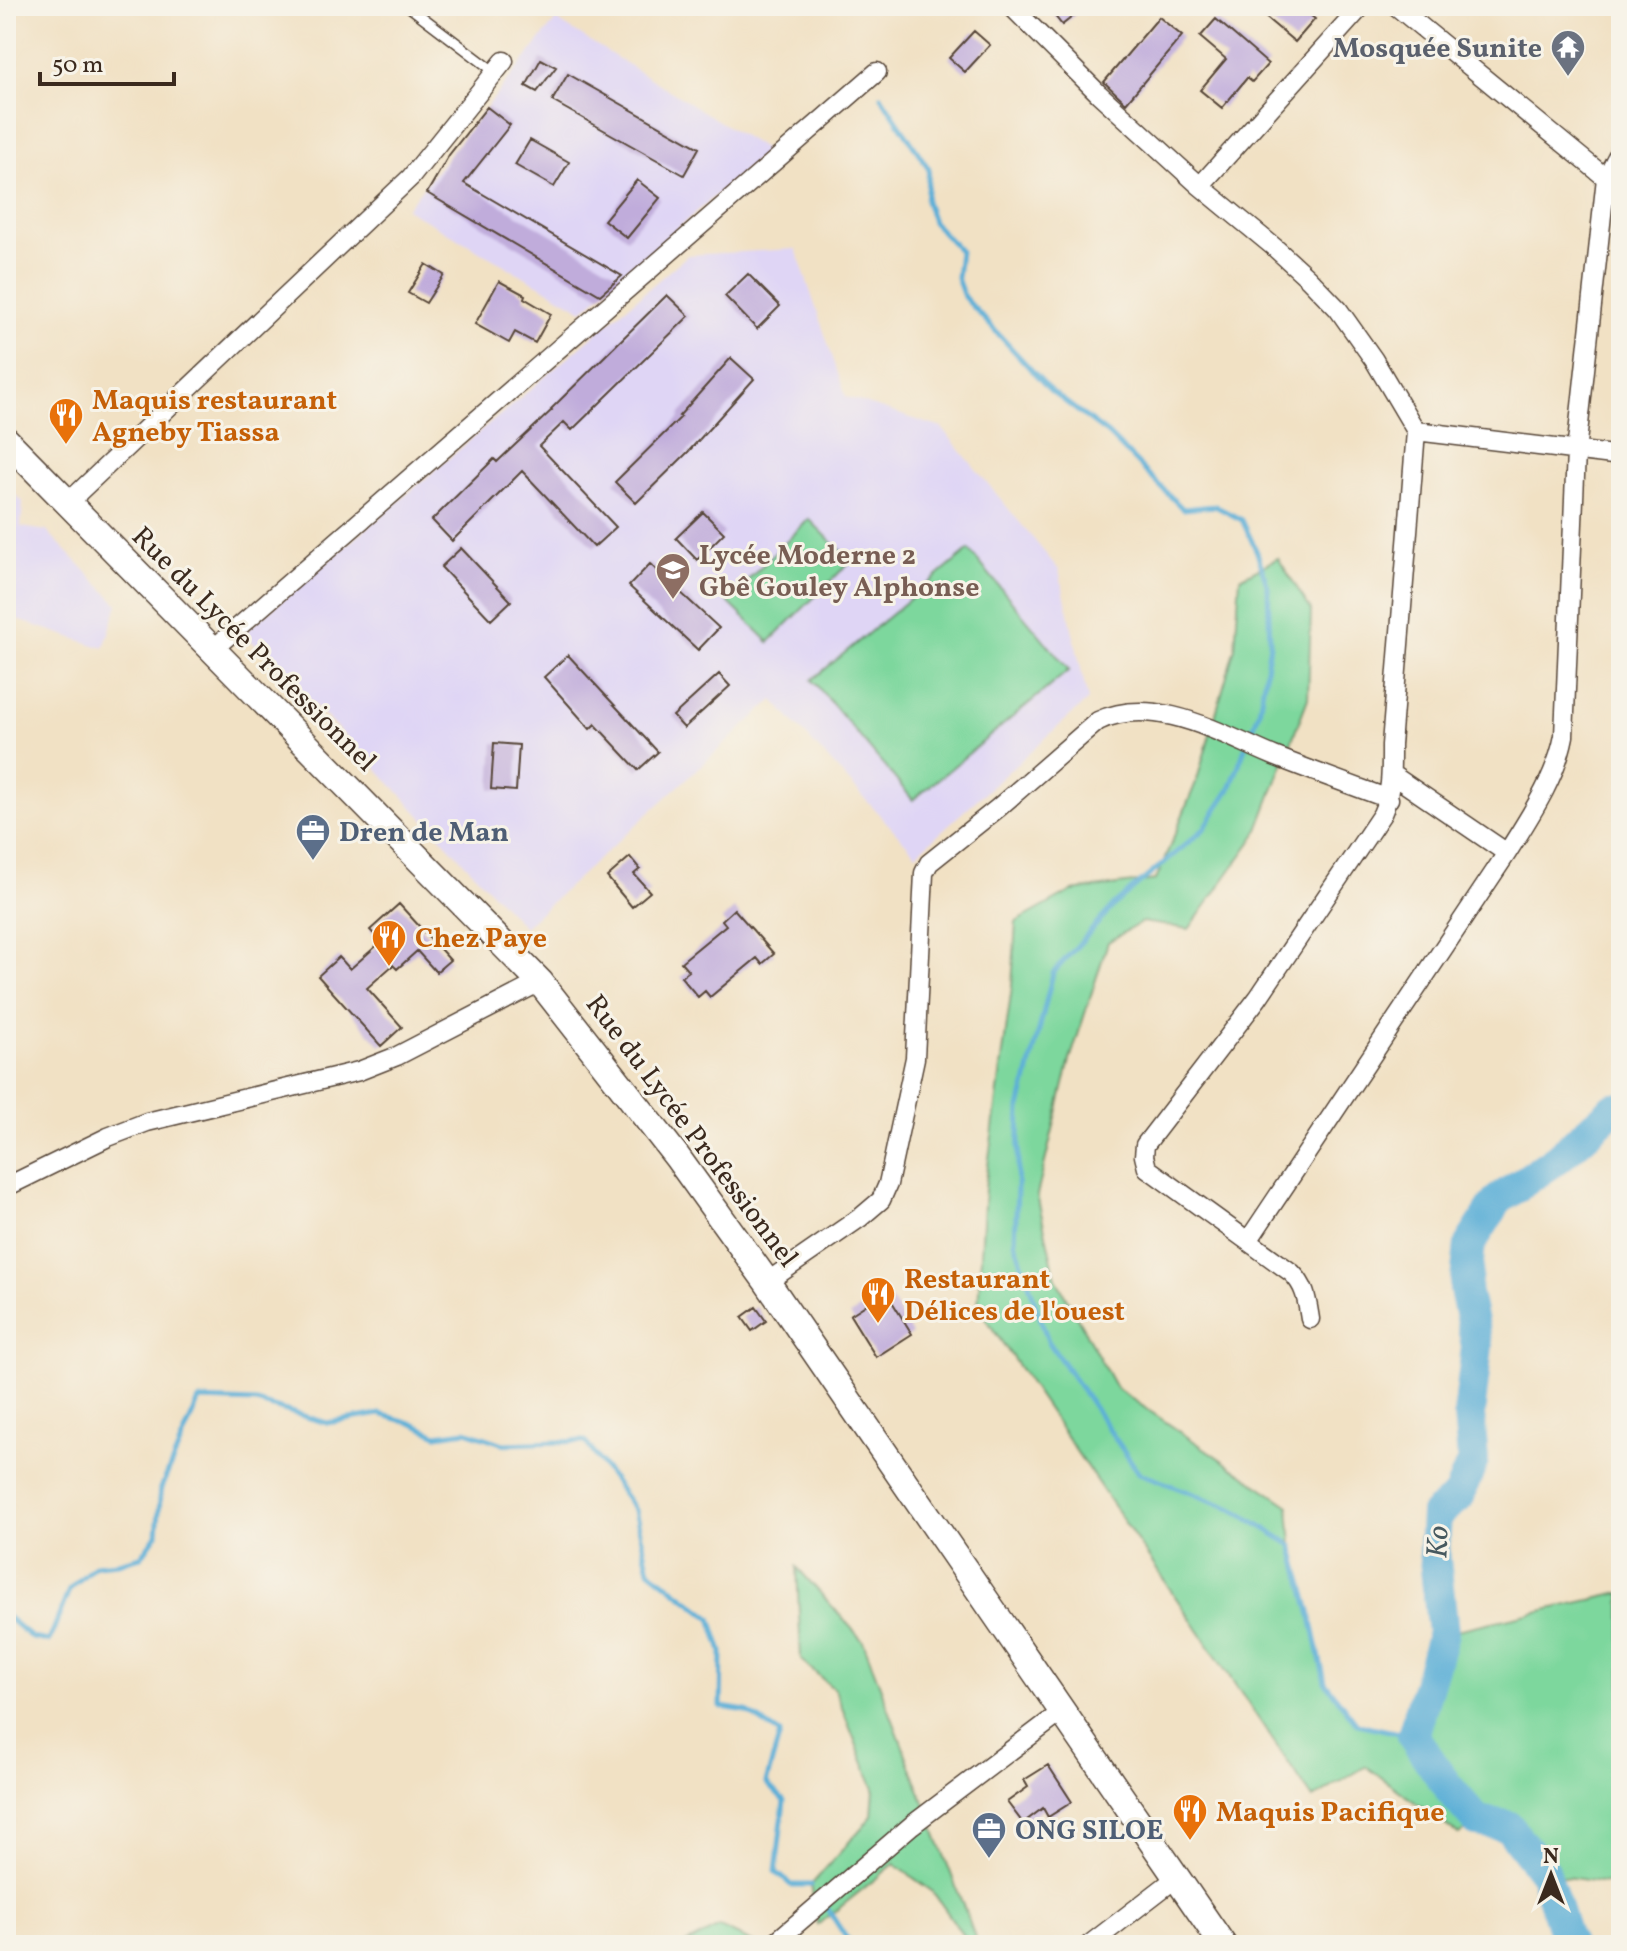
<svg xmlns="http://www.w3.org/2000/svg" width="1627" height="1951" viewBox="0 0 1627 1951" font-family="Vollkorn,serif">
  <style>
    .built { fill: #dfd5f5 }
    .green { fill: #7dd79d; stroke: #5c805e; stroke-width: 2 }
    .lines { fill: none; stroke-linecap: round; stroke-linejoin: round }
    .stream { stroke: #5bafd7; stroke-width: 5 }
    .river { stroke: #5bafd7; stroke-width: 32 }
    .building { fill: #c0acdb }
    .lane-casing { stroke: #564537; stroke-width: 12 }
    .street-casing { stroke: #564537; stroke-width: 21 }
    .secondary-casing { stroke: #564537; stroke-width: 29 }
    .lane { stroke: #fff; stroke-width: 9 }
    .street { stroke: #fff; stroke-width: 18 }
    .secondary { stroke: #fff; stroke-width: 26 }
    .labels { text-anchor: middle; stroke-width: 6; stroke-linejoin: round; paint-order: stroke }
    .worship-label { font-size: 28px; font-weight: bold; fill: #5b616d; stroke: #f7f3e8; text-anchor: end }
    .food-label { font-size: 28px; font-weight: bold; fill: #c56008; stroke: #f7f3e8; text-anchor: start }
    .education-label { font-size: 28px; font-weight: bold; fill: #785e54; stroke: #f7f3e8; text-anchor: start }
    .street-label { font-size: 28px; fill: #3b2a1e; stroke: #f7f3e8 }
    .service-label { font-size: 28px; font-weight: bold; fill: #4e5e75; stroke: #f7f3e8; text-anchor: start }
    .water-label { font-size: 30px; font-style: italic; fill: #46595f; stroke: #f7f3e8 }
  </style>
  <rect width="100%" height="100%" fill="#f7f3e8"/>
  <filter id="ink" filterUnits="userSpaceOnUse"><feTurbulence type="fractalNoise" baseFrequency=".0125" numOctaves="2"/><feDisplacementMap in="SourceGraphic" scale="16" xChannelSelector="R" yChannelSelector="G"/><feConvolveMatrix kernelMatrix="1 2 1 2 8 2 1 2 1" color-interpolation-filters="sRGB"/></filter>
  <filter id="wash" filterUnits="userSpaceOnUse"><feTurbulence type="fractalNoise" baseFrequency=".006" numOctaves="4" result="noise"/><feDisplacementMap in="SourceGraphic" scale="32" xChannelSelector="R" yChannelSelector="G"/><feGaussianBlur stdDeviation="1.8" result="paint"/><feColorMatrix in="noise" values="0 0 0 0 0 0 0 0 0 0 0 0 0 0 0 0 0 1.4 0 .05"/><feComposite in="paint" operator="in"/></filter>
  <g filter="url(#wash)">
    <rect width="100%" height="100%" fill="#f1e1c4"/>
    <path class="built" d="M556,20l211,131 -184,159 -177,-101z
      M796,249l50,148 96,31 117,142 29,130 -172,154 -143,-154 -249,227 -144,-155 -136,-139 444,-378z
      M6,486l17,16 -2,25 26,4 71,73 -14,44 -98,-32z"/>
    <path class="green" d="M809,519l42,42 -82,81 -42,-41z
      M969,550l100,120 -156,130 -101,-120z
      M1278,558l33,52 -3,88 -52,137 -67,94 -47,-7 -34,20 -38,118 -33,135 19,84 60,109 173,118 3,39 18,67 15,70 32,42 56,12 30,-103 178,-40v292l-76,-11 -37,-48 -31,-5 -18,14 -93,-69 -53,33 -335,-492 7,-119 27,-202 4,-64 56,-31 84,-11 41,-100 38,-133 5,-69z
      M797,1567l66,74 115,304h-8l-37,-53 -39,-28 -76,61 -7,-40 61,-69 2,-27 -39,-99 -34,-30z
      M719,1927l40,18h-75z"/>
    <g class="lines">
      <path class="stream" d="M881,96l48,73 -3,32 7,21 27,29 -3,27 7,19 87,94 57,43 75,75 32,-3 27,14 15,32 11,36 2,56 -11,68 -10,27
        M1245,748l-15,41 -27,41 -88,74 -62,69 -33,135 -5,134 33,99 91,132 94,36 59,36 18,67 15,70 32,42 56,12
        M6,1616l26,22 17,3 20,-51 26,-25 23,-2 23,-6 16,-23 4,-46 38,-88 57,2 71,21 53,-9 31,9 26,12 29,-4 38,13 81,-3 50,69 14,60 62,48 11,34 -1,55 25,4 34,23 -14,49 18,18 -8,71 15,13h20
        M827,1908l18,28 9,9"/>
      <path class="river" d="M1568,1945l-23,-71 -37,-48 -31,-5 -29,-34 -35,-51 30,-103 -9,-82 2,-37 22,-17 15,-37 -4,-45 8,-69 -12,-57 5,-45 28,-44 60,-42 56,-50 7,1"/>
    </g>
    <g id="blocks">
      <path class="building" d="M1047,6h39l-24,19z
        M1252,6h47l16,13 -20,23z
        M1159,17l23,19 -56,67 -22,-21z
        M1216,19l52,45 -16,18 -5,-4 -25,30 -22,-18 26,-31 -26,-22z
        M974,31l16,14 -25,27 -16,-14z
        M541,59l15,8 -19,25 -11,-6z
        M568,74l131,74 -15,27 -132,-74z
        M487,107l23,18 -46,58 158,93 -22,19 -173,-102 22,-38z
        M530,140l39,22 -15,25 -39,-22z
        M637,180l23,18 -33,40 -23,-18z
        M426,264l18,11 -18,28 -18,-10z
        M748,274l32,32 -23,23 -32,-33z
        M499,281l26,14 -1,3 27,16 -16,29 -20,-11 -6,11 -34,-19z
        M667,295l22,21 -117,114 -8,-8 -25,24 77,81 -22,20 -72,-76 -70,70 -20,-21 62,-61 3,3 55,-52 -1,-1z
        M731,358l23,21 -66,73 -52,51 -21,-21 66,-65 -2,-1z
        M703,512l21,21 -27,27 -21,-22z
        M461,548l50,53 -20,19 -50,-53z
        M650,564l69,64 -21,22 -69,-64z
        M568,655l90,97 -20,18 -43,-46 -5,5 -46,-52z
        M719,674l11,12 -46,42 -11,-12z
        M494,743l25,2 -3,46 -25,-2z
        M630,857l10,12 -6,5 16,18 -18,15 -25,-30z
        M399,904l51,56 -14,12 -19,-21 -20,18 -4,-4 -26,23 35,39 -21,19 -63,-70 21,-19 11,12 31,-27 -11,-12z
        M734,909l40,45 -12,10 -5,-6 -47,39 -5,-6 -7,6 -17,-20 8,-6 -8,-9 45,-37 -4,-5z
        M886,1292l26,42 -36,23 -26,-42z
        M756,1307l10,14 -14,10 -10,-14z
        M1048,1765l24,37 -24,15 -5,-9 -20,15 -16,-21 21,-15 -4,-7z"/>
    </g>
  </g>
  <g filter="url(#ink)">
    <use href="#blocks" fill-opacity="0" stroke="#564537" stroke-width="2"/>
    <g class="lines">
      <g class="lane-casing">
        <path id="lane" d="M408,6l87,66"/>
      </g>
      <g class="street-casing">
        <path id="street" d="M1011,6l88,88 101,92 74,61 34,31 30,31 36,51 42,71 -25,314c0,24 1,47 -9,69l-124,184 -113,147 -1,11 3,12 145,105c14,14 15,28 18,46
          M1396,6l210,172
          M1200,186l162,-180
          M1416,431l205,25
          M71,508l7,-15 333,-316 93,-116
          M212,650l665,-578
          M1391,774l116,79
          M6,1187l102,-50 39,-15 212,-51 38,-15 143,-74
          M1248,1241l259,-388c23,-37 49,-75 57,-117l12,-284 30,-274 15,-29
          M767,1282l94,-65 20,-17 7,-16 27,-126 9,-185 5,-10 69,-55 100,-87c57,-27 123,13 176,35 38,15 77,29 115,43
          M772,1945l140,-120 151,-114
          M1089,1945l87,-67"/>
      </g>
      <g class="secondary-casing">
        <path id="secondary" d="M6,440l534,542 137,175 90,125 456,663"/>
      </g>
      <use href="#lane" class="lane"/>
      <use href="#street" class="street"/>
      <use href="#secondary" class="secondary"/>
    </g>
  </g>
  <defs>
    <g id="temple-pin" transform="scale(1.8)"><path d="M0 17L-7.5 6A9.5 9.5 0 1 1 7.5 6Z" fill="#6b7280" stroke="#f7f3e8"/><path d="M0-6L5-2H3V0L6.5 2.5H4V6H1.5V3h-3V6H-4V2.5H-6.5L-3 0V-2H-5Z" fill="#fff"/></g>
    <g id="restaurant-pin" transform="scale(1.8)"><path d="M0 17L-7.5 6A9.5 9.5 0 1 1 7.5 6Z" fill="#e8710a" stroke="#f7f3e8"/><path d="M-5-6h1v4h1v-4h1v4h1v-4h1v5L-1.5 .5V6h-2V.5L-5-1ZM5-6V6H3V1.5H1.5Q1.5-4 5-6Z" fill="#fff"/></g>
    <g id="school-pin" transform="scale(1.8)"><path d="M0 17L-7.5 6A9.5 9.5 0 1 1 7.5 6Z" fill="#8d6e63" stroke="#f7f3e8"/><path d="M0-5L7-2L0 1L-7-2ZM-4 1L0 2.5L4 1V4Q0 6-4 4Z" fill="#fff"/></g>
    <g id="office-pin" transform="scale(1.8)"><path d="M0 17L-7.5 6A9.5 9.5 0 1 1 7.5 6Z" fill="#5c6f8a" stroke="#f7f3e8"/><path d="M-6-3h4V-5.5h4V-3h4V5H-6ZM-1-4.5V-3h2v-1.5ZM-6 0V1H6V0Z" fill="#fff"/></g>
  </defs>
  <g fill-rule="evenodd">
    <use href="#temple-pin" x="1568" y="47"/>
    <use href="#restaurant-pin" x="66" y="415"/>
    <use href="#school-pin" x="673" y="570"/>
    <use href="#office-pin" x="313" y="831"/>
    <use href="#restaurant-pin" x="389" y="937"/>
    <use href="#restaurant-pin" x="878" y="1294"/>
    <use href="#restaurant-pin" x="1190" y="1811"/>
    <use href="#office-pin" x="989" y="1829"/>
  </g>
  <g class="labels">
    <g class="worship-label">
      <text x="1542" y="57">Mosquée Sunite</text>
    </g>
    <g class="food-label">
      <text x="92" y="409">Maquis restaurant<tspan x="92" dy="32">Agneby Tiassa</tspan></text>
      <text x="415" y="947">Chez Paye</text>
      <text x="904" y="1288">Restaurant<tspan x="904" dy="32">Délices de l'ouest</tspan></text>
      <text x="1216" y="1821">Maquis Pacifique</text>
    </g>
    <g class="education-label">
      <text x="699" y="564">Lycée Moderne 2<tspan x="699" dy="32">Gbê Gouley Alphonse</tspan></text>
    </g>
    <g class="street-label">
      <text transform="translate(255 648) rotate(45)" y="10">Rue du Lycée Professionnel</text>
      <text transform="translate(693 1130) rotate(53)" y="10">Rue du Lycée Professionnel</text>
    </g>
    <g class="service-label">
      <text x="339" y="841">Dren de Man</text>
      <text x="1015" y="1839">ONG SILOE</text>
    </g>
    <g class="water-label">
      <text transform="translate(1437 1542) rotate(-87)" y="10">Ko</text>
    </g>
  </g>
  <rect width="1627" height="1951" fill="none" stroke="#f7f3e8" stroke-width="32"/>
  <g transform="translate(1551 1875)" stroke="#f7f3e8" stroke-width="6" paint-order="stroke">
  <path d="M0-6L14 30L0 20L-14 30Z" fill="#3b2a1e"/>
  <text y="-12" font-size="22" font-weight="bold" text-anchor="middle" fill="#3b2a1e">N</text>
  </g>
  <path d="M40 72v12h134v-12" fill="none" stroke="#3b2a1e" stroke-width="4"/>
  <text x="52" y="72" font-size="24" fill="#3b2a1e" stroke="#f7f3e8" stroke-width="6" paint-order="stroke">50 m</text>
</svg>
